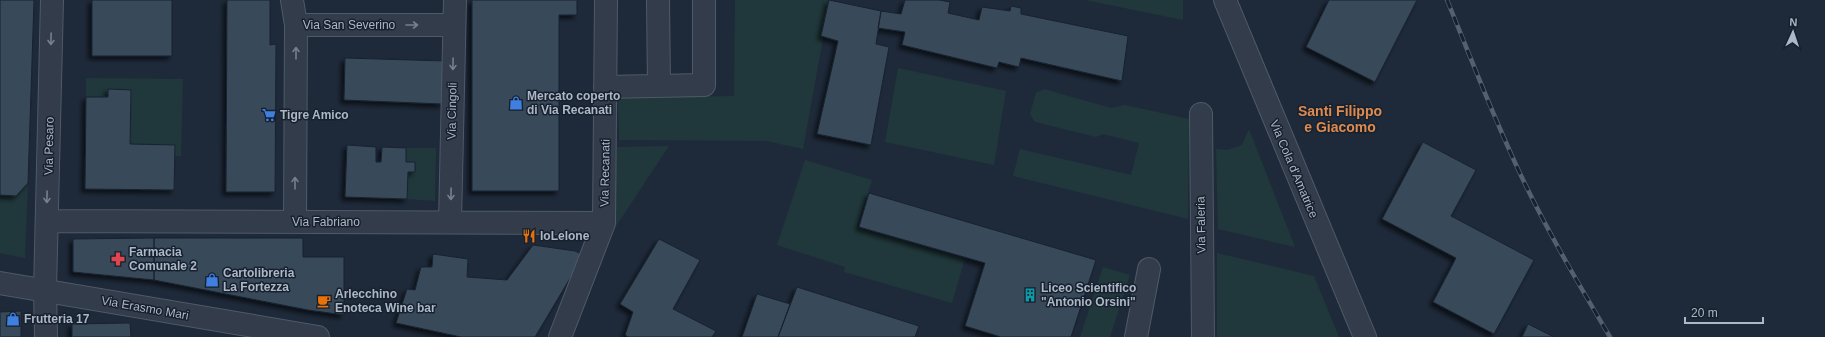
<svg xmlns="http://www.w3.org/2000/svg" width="1825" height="337" viewBox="0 0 1825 337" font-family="Helvetica,sans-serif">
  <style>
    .green { fill: #20383b }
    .building { fill: #39495a; stroke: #192330; filter: url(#shadow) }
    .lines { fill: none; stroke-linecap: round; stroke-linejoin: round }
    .minor-casing { stroke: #4f5a68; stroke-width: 24 }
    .minor { stroke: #323c4a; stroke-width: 22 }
    .rail-casing { stroke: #536072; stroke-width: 4.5 }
    .rail { stroke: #17212e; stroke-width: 3; stroke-dasharray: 9; stroke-linecap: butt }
    .oneway { stroke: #75808f }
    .labels { text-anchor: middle; stroke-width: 3; stroke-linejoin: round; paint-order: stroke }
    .street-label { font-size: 12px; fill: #acb7c7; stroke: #17212e }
    .poi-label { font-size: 12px; font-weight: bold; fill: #acb7c7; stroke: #17212e; text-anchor: start }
    .quarter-label { font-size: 14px; font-weight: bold; fill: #de8a50; stroke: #17212e }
  </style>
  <defs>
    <filter id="shadow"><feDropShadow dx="-3.5" dy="3.5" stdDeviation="2" flood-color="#0009"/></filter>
  </defs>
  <rect width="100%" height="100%" fill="#1e2a3a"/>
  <path class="green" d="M735,0h95l-27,149 -37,-8 -147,-1 -1,-42 116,-2z
    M1085,0h98v20z
    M898,68l108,23 -12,74 -109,-23z
    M86,78l97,1 -2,77h-6v-11l-45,-1v-54l-22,-1v8h-22z
    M1044,89l67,19 14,-3 64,14 -1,100 -175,-43 7,-27 111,26 8,-32 -36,-9 -7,3 -61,-15 -5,-8 6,-21z
    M1249,129l46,118 -77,-18 -2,-80 11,1 15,-5z
    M669,146l-55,83 3,-82z
    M406,148h30l-1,53 -28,-2 1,-27h7v-9l-9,-1z
    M805,160l67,20 -15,47 108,31 -13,45 -108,-31 1,-5 -68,-22z
    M28,183l-3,75 -25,-5v-58l16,1z
    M1217,253l97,23 25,61h-122z
    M1103,267l27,8 -20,62h-30z"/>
  <path class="building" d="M0,0h34l-6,183 -12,13 -16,-1z
    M92,0h80v56h-80z
    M227,0h43v45l6,-1 -1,148h-49z
    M472,0h105v15h-18v176h-87z
    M829,0l52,11 -5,33 13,3 -18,98 -54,-11 21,-93 -17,-5z
    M905,0h34l11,2 -2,11 31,7 3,-13 28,4 1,-5 10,2v6l107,22 -6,45 -101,-23 -2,9 -20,-5 -2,6 -95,-23 3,-13 -27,-4 3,-17 20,3z
    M1329,0h88l-42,82 -69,-35z
    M345,58l100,3 -2,43 -99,-4z
    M108,89l23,1 -1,54 45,1 -1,45 -89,-1 1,-92h22z
    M1423,142l53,28 -25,46 83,44 -40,74 -61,-32 23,-44 -74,-39z
    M347,145l29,2v15h5l1,-15 24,1v14h9v10h-7l-1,27 -62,-2z
    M869,193l227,67 -25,77h-70l-36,-11 20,-63 -126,-36z
    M154,238v42l-81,-8v-33z
    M154,238h149v19h41v58l-36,-5 -154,-30z
    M659,239l41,21 -27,49 43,22 -4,6h-84l-3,-2 8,-23 -13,-8z
    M533,245l42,6 9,4 -49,82h-74l-65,-14 11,-34 8,1 6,-23h11l1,-13 35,5 -1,18 40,3z
    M797,287l122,39 -4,11h-137z
    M757,294l33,10 -12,33h-36z
    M21,311v26h-21v-25z
    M130,323l1,14h-59v-13z
    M1528,324l26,13h-32z"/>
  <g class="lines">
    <g class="minor-casing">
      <path id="minor" d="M292,0l4,25
        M658,0l1,86
        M1225,0l140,337
        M605,87l99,-2v-85
        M1201,114l2,223
        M47,221l557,2
        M295,222l1,-197h158
        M450,222l5,-222
        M0,283l318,54
        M46,337l-1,-46 7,-291
        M560,337l44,-114 2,-223
        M1136,337l13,-68"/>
    </g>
    <use href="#minor" class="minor"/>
    <g class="rail-casing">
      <path id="rail" d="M1447,0c26,63 50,127 80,188 25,51 54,100 83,149"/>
    </g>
    <use href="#rail" class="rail"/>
  </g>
  <defs><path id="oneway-shaft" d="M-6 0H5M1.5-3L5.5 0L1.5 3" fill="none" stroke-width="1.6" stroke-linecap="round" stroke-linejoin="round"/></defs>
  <g class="oneway">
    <use href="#oneway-shaft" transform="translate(412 25)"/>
    <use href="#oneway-shaft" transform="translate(51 39) rotate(91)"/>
    <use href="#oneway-shaft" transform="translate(296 53) rotate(-90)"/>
    <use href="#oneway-shaft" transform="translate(453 64) rotate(91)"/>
    <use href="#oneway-shaft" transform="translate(295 183) rotate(-90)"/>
    <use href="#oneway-shaft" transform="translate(451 194) rotate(91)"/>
    <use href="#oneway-shaft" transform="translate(47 197) rotate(91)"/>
  </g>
  <defs>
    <g id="shop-bare" transform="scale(1.08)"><path d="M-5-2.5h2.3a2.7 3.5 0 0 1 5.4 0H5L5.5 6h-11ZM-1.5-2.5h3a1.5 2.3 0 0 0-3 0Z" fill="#3f7fe0" stroke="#17212e" stroke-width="2.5" paint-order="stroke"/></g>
    <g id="supermarket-bare" transform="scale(1.08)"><path d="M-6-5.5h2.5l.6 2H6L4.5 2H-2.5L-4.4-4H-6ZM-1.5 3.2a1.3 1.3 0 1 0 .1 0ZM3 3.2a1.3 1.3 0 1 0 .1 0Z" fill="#3f7fe0" stroke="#17212e" stroke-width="2.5" paint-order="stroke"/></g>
    <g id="restaurant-bare" transform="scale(1.08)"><path d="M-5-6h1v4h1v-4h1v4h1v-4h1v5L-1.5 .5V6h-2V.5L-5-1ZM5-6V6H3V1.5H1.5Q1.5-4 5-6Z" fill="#e8710a" stroke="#17212e" stroke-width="2.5" paint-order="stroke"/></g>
    <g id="pharmacy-bare" transform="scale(1.08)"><path d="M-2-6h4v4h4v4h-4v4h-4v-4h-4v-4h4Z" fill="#e0444e" stroke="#17212e" stroke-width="2.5" paint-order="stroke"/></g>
    <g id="building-bare" transform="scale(1.08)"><path d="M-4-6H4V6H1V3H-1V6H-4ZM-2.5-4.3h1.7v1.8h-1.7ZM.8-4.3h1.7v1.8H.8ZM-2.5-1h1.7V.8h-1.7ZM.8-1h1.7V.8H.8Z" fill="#0f9aa8" stroke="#17212e" stroke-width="2.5" paint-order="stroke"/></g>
    <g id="cafe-bare" transform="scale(1.08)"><path d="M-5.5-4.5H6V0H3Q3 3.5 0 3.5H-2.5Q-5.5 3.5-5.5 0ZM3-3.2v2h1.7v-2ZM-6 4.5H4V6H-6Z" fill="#e8710a" stroke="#17212e" stroke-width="2.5" paint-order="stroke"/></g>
  </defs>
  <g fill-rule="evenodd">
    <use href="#shop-bare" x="516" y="103"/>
    <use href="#supermarket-bare" x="269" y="115"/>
    <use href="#restaurant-bare" x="529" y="236"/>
    <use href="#pharmacy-bare" x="118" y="259"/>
    <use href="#shop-bare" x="212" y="280"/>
    <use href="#building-bare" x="1030" y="295"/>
    <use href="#cafe-bare" x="324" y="301"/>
    <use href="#shop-bare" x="13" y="319"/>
  </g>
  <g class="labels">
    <g class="street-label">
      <text x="349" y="29">Via San Severino</text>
      <text transform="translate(452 111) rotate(-89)" y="4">Via Cingoli</text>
      <text transform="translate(49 146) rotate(-89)" y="4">Via Pesaro</text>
      <text transform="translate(1294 169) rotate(67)" y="4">Via Cola d'Amatrice</text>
      <text transform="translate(605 173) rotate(-89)" y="4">Via Recanati</text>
      <text x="326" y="226">Via Fabriano</text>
      <text transform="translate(1201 225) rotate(-91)" y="4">Via Faleria</text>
      <text transform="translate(145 308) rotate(10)" y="4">Via Erasmo Mari</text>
    </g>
    <g class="poi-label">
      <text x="527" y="100">Mercato coperto<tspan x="527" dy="14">di Via Recanati</tspan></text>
      <text x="280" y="119">Tigre Amico</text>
      <text x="540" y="240">IoLelone</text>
      <text x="129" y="256">Farmacia<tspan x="129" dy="14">Comunale 2</tspan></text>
      <text x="223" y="277">Cartolibreria<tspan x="223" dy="14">La Fortezza</tspan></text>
      <text x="1041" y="292">Liceo Scientifico<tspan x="1041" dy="14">"Antonio Orsini"</tspan></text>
      <text x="335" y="298">Arlecchino<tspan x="335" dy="14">Enoteca Wine bar</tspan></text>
      <text x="24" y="323">Frutteria 17</text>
    </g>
    <g class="quarter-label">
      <text x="1340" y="116">Santi Filippo<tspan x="1340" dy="16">e Giacomo</tspan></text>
    </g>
  </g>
  <g transform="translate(1793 32) rotate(3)" stroke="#17212e" stroke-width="3" paint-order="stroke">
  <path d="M0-3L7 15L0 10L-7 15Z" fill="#acb7c7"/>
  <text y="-6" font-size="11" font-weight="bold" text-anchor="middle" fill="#acb7c7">N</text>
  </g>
  <path d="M1685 317v6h78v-6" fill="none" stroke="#acb7c7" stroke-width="2"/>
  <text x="1691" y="317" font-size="12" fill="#acb7c7" stroke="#17212e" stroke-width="3" paint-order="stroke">20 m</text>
</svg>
